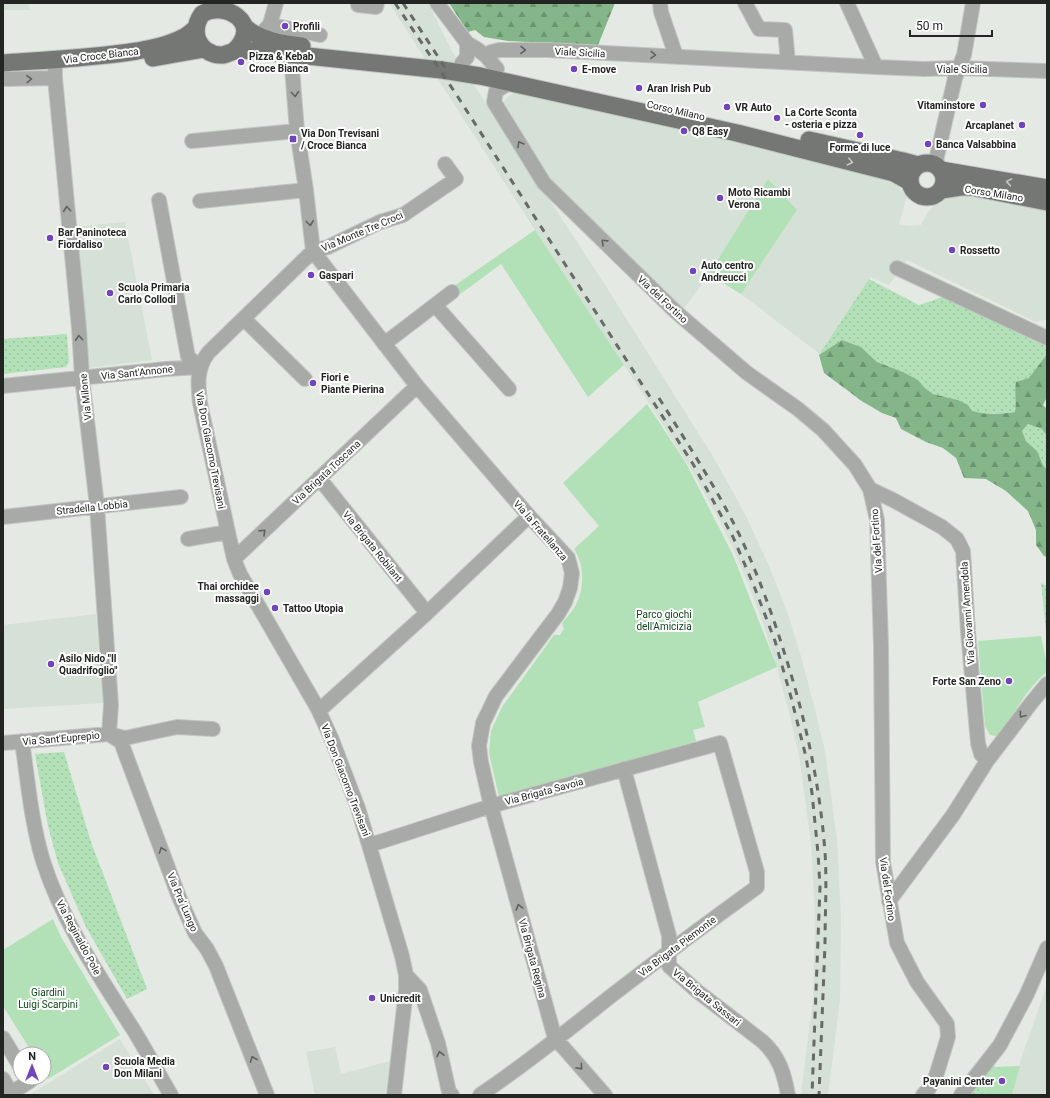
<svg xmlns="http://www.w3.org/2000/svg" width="1050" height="1098" viewBox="0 0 1050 1098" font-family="Roboto,sans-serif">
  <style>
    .built { fill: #d5e0d6 }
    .grass { fill: url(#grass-dots) }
    .forest { fill: url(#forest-firs) }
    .park { fill: #b3e1b7 }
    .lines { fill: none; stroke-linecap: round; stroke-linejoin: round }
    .minor-casing { stroke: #c1c6c1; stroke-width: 16 }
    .major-casing { stroke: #c1c6c1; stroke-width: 19 }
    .minor { stroke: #a8aaa8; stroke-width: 14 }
    .major { stroke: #747774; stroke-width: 17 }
    .rail { stroke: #676a67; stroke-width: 3; stroke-dasharray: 7 7; stroke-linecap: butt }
    .oneway { stroke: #5f615f }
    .oneway2 { stroke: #c7c9c7 }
    .poi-dot { fill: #7244bc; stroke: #fff; stroke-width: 1.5 }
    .labels { text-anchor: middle; stroke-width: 4; stroke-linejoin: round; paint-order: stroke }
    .poi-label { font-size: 10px; font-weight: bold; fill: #232523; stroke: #fff; text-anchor: start }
    .street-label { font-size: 10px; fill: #232523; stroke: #fff }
    .park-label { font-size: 10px; fill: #0f461b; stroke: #fff }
  </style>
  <defs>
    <pattern id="grass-dots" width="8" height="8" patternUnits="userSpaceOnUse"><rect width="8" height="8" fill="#b3e1b7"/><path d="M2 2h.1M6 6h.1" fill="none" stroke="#9ac19d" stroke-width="1.8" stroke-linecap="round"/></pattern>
    <pattern id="forest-firs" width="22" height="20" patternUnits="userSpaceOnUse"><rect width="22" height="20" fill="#84b689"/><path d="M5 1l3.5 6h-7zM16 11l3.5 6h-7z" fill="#6c9470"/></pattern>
  </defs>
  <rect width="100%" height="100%" fill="#e4e9e4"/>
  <path class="built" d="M3,3h25l2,7h-27z
    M389,3h39l25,50 149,227 112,178 32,58 23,50 19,48 14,46 12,46 11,45 12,89 4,77 -1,83 -12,95h-27l12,-97 2,-80 -4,-75 -12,-88 -10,-43 -12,-44 -14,-45 -18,-47 -22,-49 -31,-56 -45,-71 -112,-170z
    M513,92l229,48 151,41 14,15 -8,28 9,2 13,-1 7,-13 9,-10 9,-6 20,-2 81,16v109l-2,1 -9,2 -129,-62 -18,25 -18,-8 -50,78 -80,-61 -32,-20 -26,36 -121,-109 -62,-96z
    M125,222l27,138 -64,8 -13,-141z
    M96,614l7,89 -100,6v-84z
    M1047,985v110h-35l9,-36z
    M120,1039l34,56h-125z
    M335,1047l6,27 49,-13 -5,34h-70l-9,-43z"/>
  <path class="grass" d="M869,279l50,26 24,-8 104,50v7l-18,24 -14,9 2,16 -2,9 -8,1h-30l-5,-1 -14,-12 -25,-6 -8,-6 -7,-8 -15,-8 -26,-10 -16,-15 -19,-7 -23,15z
    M67,334l2,28 -3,5 -63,7v-35z
    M1028,424l14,5 5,7v34l-4,-5 -6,-14 -11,-10 -4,-10z
    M1041,583l6,3v55z
    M64,752l27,90 56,147 -20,10 -41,-72 -28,-64 -10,-37 -13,-72z
    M991,1064l4,3 -12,28h-17z"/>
  <path class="forest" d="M449,3h166l-19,47 -23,-6 -65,-3 -24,-4 -9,-7 -7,2z
    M842,340l19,7 16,15 26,10 15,8 7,8 8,6 25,6 10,5 4,6c13,4 31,3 43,1 2,-10 -1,-20 1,-30l13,-4 18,-24v43l-4,8 4,4v27l-5,-7 -14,-5 -6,7 4,10 11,10 6,14 4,5v87l-3,-1 -8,-11v-15l-8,-19 -22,-20 -20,-12 -22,-1 -8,-20 -13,-10 -17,-6 -25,-13 -5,-11 -14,-5 -22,-13 -9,-7 -27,-20 -5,-18z"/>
  <path class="park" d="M768,179l29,31 -56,84 -32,-20z
    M535,230l89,135 -36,32 -87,-133 -42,31 -5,-9z
    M647,404l39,59 47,92 44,112 -79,35 7,25 -12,3 3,11 -196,60 -11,-48 2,-22 11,-24 52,-72h6l4,-6 -2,-6c4,-5 9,-10 12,-15 11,-18 11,-42 0,-59l25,-23 -36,-43z
    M1041,636l6,29v7c-20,15 -34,45 -50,64l-7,-1 -5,-9 -7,-85z
    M53,919l8,18 59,98 -72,44 -4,-7v-18h-11l-30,-48v-56z
    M1020,1066l-8,29h-29l12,-28z"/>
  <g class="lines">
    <g class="minor-casing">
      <path id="minor" d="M437,3l30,40 10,6 9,7 11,13
        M660,3l1,9 15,44
        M745,3l14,26 26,1 3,32
        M847,3l29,64
        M358,5l18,2 1,-4
        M270,24l6,2 44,9
        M264,31l6,-7 6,-21
        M291,55l6,76 9,59 7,61
        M486,56l5,-4 8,-2h49l328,17 48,2 35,-1 88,3
        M55,60v18l24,250 3,49 15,129 14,199 -2,29
        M462,63l5,-6v-14
        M3,79l52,-1
        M509,83l-13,8 -2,11 50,81 132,129 71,61 51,36 25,21 32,35 15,24 7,31 4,126 2,216 14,81 20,39 30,42 1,13 -12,39 -8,14 -5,5
        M192,141l105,-10
        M935,165l20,-87 9,-23 9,-52
        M159,200l29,157 12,10
        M200,201l106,-11
        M313,251l104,135 112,130 39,42 4,15 -2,15 -5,14 -7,12 -62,82 -13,27 -4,23 2,16 10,44 63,229 2,4 49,56
        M313,251l-105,102c-12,17 -10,31 -8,50l28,129 6,27 6,15 78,135 14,31 26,68 44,148 4,19v15l-12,105
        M313,251l15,-4 52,-25 23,-7 53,-36 -11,-15
        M897,268l150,70
        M435,305l74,84
        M244,319l61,60
        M384,344l68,-52
        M3,386l163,-17 34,-2
        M319,478l108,135
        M870,489l23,11 49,27 15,12 6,12 5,81 10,111 3,11 6,7
        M3,517l178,-20
        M188,539l40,-7
        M234,559l183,-173
        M318,709l5,-2 104,-94 102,-97
        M109,734l12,8 58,155 16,36 12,16 9,17 51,129
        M22,741c6,41 9,80 21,120 19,60 56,115 90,168 13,21 25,44 38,66
        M3,743l106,-9 16,4 52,-11 36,2
        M624,769l45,167v30l28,25 65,50c17,15 22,32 26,54
        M370,845l121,-39 229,-63 37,129v15c-50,36 -98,72 -146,109 -43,34 -86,69 -131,99
        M889,901l64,-86 34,-54 45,-59 15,-18
        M406,975l14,15 18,53 11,49 3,3
        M3,1038l17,28
        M3,1079l8,14 19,-12 -2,-3
        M961,1095l39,-50 27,-51 20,-46"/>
    </g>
    <g class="major-casing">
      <path id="major" d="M245,27c14,13 39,17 57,19
        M234,51c30,-28 -10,-51 -32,-37 -5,7 -7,15 -5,23 3,11 14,19 26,18 4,-1 8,-3 12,-4 8,-1 16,0 24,0l183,19 38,6 257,57 157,40 16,9
        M153,58l51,-9
        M3,63c45,-3 90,-5 134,-12 16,-3 32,-6 47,-14 4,-2 8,-6 12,-9
        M809,140l94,21 15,4
        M910 180a17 17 0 1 1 34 0a17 17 0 1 1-34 0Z
        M941,170l106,18
        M941,190l20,-3h10l76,15"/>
    </g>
    <use href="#minor" class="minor"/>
    <use href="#major" class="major"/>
    <path class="rail" d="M395,3l61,91 237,370 40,73 21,49 21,55 16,56 15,60 6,36 6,60 2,34 -8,208
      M403,3l45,69
      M659,398c28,45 57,89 80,136 19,40 34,82 47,124 20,63 34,128 39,194 2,31 0,62 0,92 -2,51 -4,101 -6,151"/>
  </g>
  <defs><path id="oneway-chevron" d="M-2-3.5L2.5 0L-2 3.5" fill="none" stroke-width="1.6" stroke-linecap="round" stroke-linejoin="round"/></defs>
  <g class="oneway">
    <use href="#oneway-chevron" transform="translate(523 50) rotate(1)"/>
    <use href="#oneway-chevron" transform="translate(653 55) rotate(3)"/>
    <use href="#oneway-chevron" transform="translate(29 79) rotate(-2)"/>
    <use href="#oneway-chevron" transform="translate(295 94) rotate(86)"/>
    <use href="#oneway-chevron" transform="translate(520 144) rotate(-121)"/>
    <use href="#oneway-chevron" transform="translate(67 209) rotate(-95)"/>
    <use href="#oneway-chevron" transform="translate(310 223) rotate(83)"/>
    <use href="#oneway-chevron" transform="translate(604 242) rotate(-136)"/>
    <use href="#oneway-chevron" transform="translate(79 338) rotate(-94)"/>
    <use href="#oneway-chevron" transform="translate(263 532) rotate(-44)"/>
    <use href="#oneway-chevron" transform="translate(1022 715) rotate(127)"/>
    <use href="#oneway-chevron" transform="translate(162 850) rotate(-111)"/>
    <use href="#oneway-chevron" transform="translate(519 907) rotate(-105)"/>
    <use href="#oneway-chevron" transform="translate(440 1054) rotate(-102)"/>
    <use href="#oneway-chevron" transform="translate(253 1059) rotate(-112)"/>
    <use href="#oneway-chevron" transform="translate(580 1067) rotate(49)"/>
  </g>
  <g class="oneway2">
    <use href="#oneway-chevron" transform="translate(850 162) rotate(14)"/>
    <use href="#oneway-chevron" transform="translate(1009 182) rotate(-170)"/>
  </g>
  <g class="poi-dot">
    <circle cx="285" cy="26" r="4"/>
    <circle cx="241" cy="62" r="4"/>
    <circle cx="574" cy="69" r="4"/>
    <circle cx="639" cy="88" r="4"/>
    <circle cx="983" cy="105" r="4"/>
    <circle cx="727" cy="107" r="4"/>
    <circle cx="777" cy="118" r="4"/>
    <circle cx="1022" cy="125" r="4"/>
    <circle cx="684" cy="131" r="4"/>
    <circle cx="860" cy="135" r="4"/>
    <rect x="289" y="135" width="8" height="8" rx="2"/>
    <circle cx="928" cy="144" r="4"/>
    <circle cx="720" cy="198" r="4"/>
    <circle cx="50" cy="238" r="4"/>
    <circle cx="952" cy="250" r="4"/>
    <circle cx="693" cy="271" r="4"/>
    <circle cx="311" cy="275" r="4"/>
    <circle cx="110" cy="293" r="4"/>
    <circle cx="313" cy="383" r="4"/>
    <circle cx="267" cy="592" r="4"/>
    <circle cx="275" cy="608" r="4"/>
    <circle cx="51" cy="664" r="4"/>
    <circle cx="1009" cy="681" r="4"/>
    <circle cx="372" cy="998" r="4"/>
    <circle cx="106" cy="1067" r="4"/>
    <circle cx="1002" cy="1081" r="4"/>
  </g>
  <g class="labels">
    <g class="poi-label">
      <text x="293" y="30">Profili</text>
      <text x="249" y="60">Pizza &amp; Kebab<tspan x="249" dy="12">Croce Bianca</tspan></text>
      <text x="582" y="73">E-move</text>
      <text x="647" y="92">Aran Irish Pub</text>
      <text x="975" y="109" text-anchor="end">Vitaminstore</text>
      <text x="735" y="111">VR Auto</text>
      <text x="785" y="116">La Corte Sconta<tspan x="785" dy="12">- osteria e pizza</tspan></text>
      <text x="1014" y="129" text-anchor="end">Arcaplanet</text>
      <text x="692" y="135">Q8 Easy</text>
      <text x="301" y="137">Via Don Trevisani<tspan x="301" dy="12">/ Croce Bianca</tspan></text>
      <text x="936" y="148">Banca Valsabbina</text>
      <text x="860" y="151" text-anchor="middle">Forme di luce</text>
      <text x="728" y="196">Moto Ricambi<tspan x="728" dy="12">Verona</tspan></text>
      <text x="58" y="236">Bar Paninoteca<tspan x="58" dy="12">Fiordaliso</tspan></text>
      <text x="960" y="254">Rossetto</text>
      <text x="701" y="269">Auto centro<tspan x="701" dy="12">Andreucci</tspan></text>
      <text x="319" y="279">Gaspari</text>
      <text x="118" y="291">Scuola Primaria<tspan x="118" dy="12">Carlo Collodi</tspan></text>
      <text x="321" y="381">Fiori e<tspan x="321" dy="12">Piante Pierina</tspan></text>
      <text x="259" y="590" text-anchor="end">Thai orchidee<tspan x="259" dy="12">massaggi</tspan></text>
      <text x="283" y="612">Tattoo Utopia</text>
      <text x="59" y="662">Asilo Nido "Il<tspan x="59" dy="12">Quadrifoglio"</tspan></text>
      <text x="1001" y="685" text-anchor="end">Forte San Zeno</text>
      <text x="380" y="1002">Unicredit</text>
      <text x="114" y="1065">Scuola Media<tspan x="114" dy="12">Don Milani</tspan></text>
      <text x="994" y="1085" text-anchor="end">Payanini Center</text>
    </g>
    <g class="street-label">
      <text transform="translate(580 52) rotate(3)" y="4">Viale Sicilia</text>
      <text transform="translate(101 55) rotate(-7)" y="4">Via Croce Bianca</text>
      <text x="962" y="73">Viale Sicilia</text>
      <text transform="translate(676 110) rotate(13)" y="4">Corso Milano</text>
      <text transform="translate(994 193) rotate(9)" y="4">Corso Milano</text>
      <text transform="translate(362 231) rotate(-23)" y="4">Via Monte Tre Croci</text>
      <text transform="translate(663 299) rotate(43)" y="4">Via del Fortino</text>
      <text transform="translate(137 372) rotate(-6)" y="4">Via Sant'Annone</text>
      <text transform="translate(85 397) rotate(-96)" y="4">Via Milone</text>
      <text transform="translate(211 450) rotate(79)" y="4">Via Don Giacomo Trevisani</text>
      <text transform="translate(326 472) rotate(-43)" y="4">Via Brigata Toscana</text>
      <text transform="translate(92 507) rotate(-6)" y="4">Stradella Lobbia</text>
      <text transform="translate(541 530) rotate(49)" y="4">Via la Fratellanza</text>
      <text transform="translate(876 541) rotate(-94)" y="4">Via del Fortino</text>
      <text transform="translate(373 546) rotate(51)" y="4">Via Brigata Robilant</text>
      <text transform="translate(967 613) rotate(-94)" y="4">Via Giovanni Amendola</text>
      <text transform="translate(61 738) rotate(-5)" y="4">Via Sant'Euprepio</text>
      <text transform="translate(346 780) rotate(69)" y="4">Via Don Giacomo Trevisani</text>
      <text transform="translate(544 791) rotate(-15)" y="4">Via Brigata Savoia</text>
      <text transform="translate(888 889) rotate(82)" y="4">Via del Fortino</text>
      <text transform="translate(183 902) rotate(67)" y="4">Via Pra' Lungo</text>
      <text transform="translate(79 937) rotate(62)" y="4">Via Reginaldo Pole</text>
      <text transform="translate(677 946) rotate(-37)" y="4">Via Brigata Piemonte</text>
      <text transform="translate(533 958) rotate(75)" y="4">Via Brigata Regina</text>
      <text transform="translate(707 997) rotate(39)" y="4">Via Brigata Sassari</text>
    </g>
    <g class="park-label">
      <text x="664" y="618">Parco giochi<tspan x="664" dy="12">dell'Amicizia</tspan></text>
      <text x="48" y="996">Giardini<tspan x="48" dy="12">Luigi Scarpini</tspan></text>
    </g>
  </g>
  <rect width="1050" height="1098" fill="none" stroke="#232523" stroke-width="8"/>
  <g transform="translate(32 1066)"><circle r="19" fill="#ffffff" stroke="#a7a8a7"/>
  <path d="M0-3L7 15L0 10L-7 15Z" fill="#7244bc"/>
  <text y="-6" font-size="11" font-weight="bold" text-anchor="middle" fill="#232523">N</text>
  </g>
  <path d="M910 30v6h82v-6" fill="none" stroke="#232523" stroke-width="2"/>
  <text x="916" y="30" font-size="12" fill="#232523" stroke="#ffffff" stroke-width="3" paint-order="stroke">50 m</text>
</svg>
